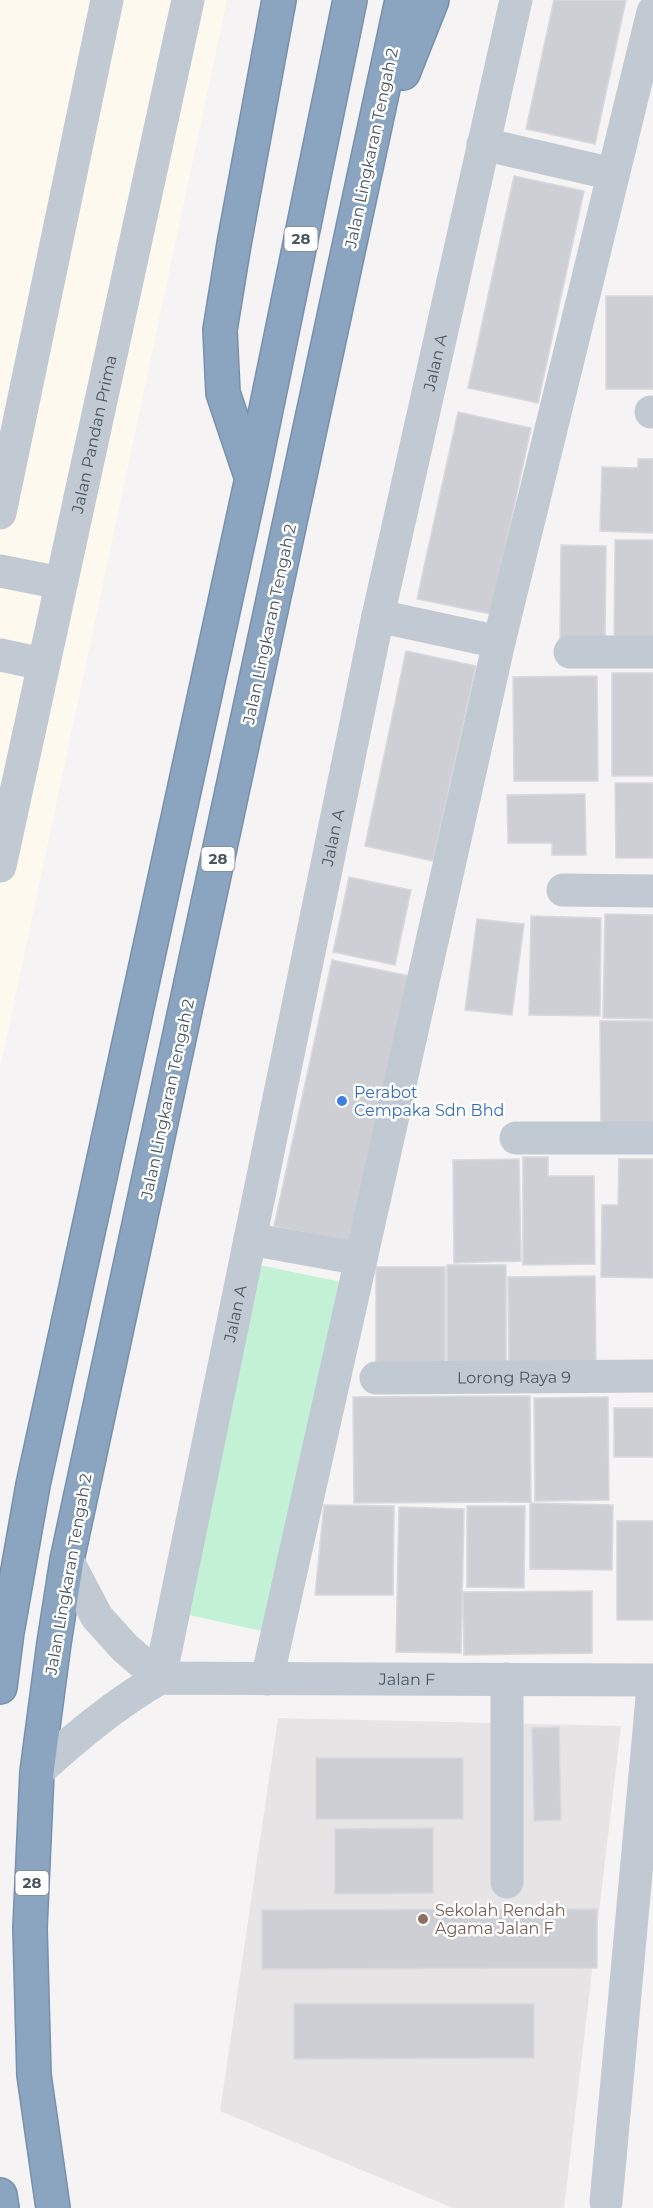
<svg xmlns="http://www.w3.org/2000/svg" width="653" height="2208" viewBox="0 0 653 2208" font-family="Montserrat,sans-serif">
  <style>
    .commercial { fill: #fdf9ef }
    .education { fill: #e6e4e5 }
    .green { fill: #c3f1d5 }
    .building { fill: #cdcfd5; stroke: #d7d9de; stroke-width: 1.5 }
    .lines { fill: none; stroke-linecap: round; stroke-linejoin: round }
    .highway-casing { stroke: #7690ad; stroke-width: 36 }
    .minor { stroke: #c1cad2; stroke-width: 33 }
    .highway { stroke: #8ba5c1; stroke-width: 33 }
    .shop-dot { fill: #3f7fe0; stroke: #fff; stroke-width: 2 }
    .education-dot { fill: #8d6e63; stroke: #fff; stroke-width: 2 }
    .labels { text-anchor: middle; stroke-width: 5; stroke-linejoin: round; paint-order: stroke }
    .shield { fill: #fff; stroke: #808990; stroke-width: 1.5 }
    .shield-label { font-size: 15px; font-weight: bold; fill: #4a5661 }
    .street-label { font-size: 16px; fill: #4a5661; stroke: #fff }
    .shop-label { font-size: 16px; fill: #366cbe; stroke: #fff; text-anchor: start }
    .education-label { font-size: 16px; fill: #785e54; stroke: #fff; text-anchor: start }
  </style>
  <rect width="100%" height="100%" fill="#f5f3f3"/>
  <path class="commercial" d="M0,0h227l-227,1069z"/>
  <path class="education" d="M278,1718l343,8 -57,482h-111l-233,-97z"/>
  <path class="green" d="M259,1265l82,17 -75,350 -81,-18z"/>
  <path class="building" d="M554,0h72l-31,144 -69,-15z
    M514,176l70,15 -46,212 -70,-15z
    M606,296h47v93h-47z
    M458,412l73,16 -40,186 -74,-15z
    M638,459h15v74l-53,-2 2,-64 36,1z
    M615,540h38v105h-39z
    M561,545l45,1 -1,95 -45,-1z
    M406,651l70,15 -43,195 -68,-15z
    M612,673h41v103h-41z
    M597,676l1,105h-84l-1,-104z
    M615,783h38v75h-37z
    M585,794l1,61h-34v-12h-44l-1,-48z
    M349,877l62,13 -16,75 -62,-13z
    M605,914l48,1v104l-50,-1z
    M531,916l70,2 -1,98 -71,-1z
    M477,919l47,5 -12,91 -47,-5z
    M332,960l78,16 -58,267 -78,-17z
    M600,1021h53v111l-52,1z
    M523,1157h25v19h46l1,88 -72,1z
    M519,1159l2,102 -67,2 -1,-103z
    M619,1159h34v119l-52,-1 1,-72h16z
    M447,1265h59v109h-59z
    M376,1267h69v101h-69z
    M595,1276l1,95 -87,1 -1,-95z
    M530,1396l1,106 -177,1 -1,-106z
    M608,1397l1,103 -74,1 -1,-103z
    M614,1408h39v49h-39z
    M530,1503l83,2 -1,65 -82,-1z
    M324,1505l70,1 -1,89h-78z
    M467,1506h58l-1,82 -57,-1z
    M399,1507l65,2 -3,144 -65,-1z
    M617,1521h36v99h-36z
    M592,1591v62l-128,2 -1,-63z
    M559,1727l2,93 -27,1 -2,-93z
    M316,1758h147v61h-147z
    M433,1828v65l-98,1v-65z
    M597,1909v59l-335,1v-59z
    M294,2004h240v54l-240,1z"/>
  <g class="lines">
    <g class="highway-casing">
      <path id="highway" d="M403,73l29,-73
        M251,476l-28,-83 -3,-63 14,-86 45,-244
        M0,1687l7,-55 26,-147 219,-1007 98,-478
        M0,2195l2,13
        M53,2208l-19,-133 -4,-147 7,-156 17,-129 13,-83 335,-1560"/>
    </g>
    <g class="minor">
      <path d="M483,144l130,30"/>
      <path d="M651,412h2"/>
      <path d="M0,513l107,-513"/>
      <path d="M0,571l60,12"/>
      <path d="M378,616l121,26"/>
      <path d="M570,652h83"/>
      <path d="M0,655l43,9"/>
      <path id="s1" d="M0,866l188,-866"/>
      <path d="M563,890l90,1"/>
      <path d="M516,1138h137"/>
      <path d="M250,1239l111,20"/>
      <path id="s2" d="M376,1378l277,-2"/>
      <path d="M67,1560l30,57 28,31 35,30"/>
      <path id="s3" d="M160,1678l218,-1062 138,-616"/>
      <path d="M267,1679l232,-1037 154,-630"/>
      <path d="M507,1679v203"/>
      <path id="s4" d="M37,1772c39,-35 78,-68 123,-94l493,2"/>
      <path d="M606,2202l47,-515"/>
    </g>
    <use href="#highway" class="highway"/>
  </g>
  <circle class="shop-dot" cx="342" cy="1101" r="6"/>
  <circle class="education-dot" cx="423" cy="1919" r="6"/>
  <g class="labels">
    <g class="shield">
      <rect x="284.5" y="227" width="33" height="24" rx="4.5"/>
      <rect x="201.5" y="847" width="33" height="24" rx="4.5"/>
      <rect x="15.5" y="1871" width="33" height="24" rx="4.5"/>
    </g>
    <g class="shield-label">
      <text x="301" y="244">28</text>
      <text x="218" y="864">28</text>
      <text x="32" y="1888">28</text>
    </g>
    <g class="street-label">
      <text transform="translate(371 148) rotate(-78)" y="6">Jalan Lingkaran Tengah 2</text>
      <text dy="6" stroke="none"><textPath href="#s3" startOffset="1344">Jalan A</textPath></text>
      <text dy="6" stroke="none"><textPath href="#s1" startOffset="442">Jalan Pandan Prima</textPath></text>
      <text transform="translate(269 624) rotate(-78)" y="6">Jalan Lingkaran Tengah 2</text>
      <text dy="6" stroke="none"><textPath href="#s3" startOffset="858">Jalan A</textPath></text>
      <text transform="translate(167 1099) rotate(-78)" y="6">Jalan Lingkaran Tengah 2</text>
      <text dy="6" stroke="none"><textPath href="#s3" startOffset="372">Jalan A</textPath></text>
      <text dy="6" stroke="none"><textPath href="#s2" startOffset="138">Lorong Raya 9</textPath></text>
      <text transform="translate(68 1574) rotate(-80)" y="6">Jalan Lingkaran Tengah 2</text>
      <text dy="6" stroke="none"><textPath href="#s4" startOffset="402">Jalan F</textPath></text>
    </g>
    <g class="shop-label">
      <text x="354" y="1098">Perabot<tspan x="354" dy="18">Cempaka Sdn Bhd</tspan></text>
    </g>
    <g class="education-label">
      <text x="435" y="1916">Sekolah Rendah<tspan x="435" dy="18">Agama Jalan F</tspan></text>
    </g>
  </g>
</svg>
